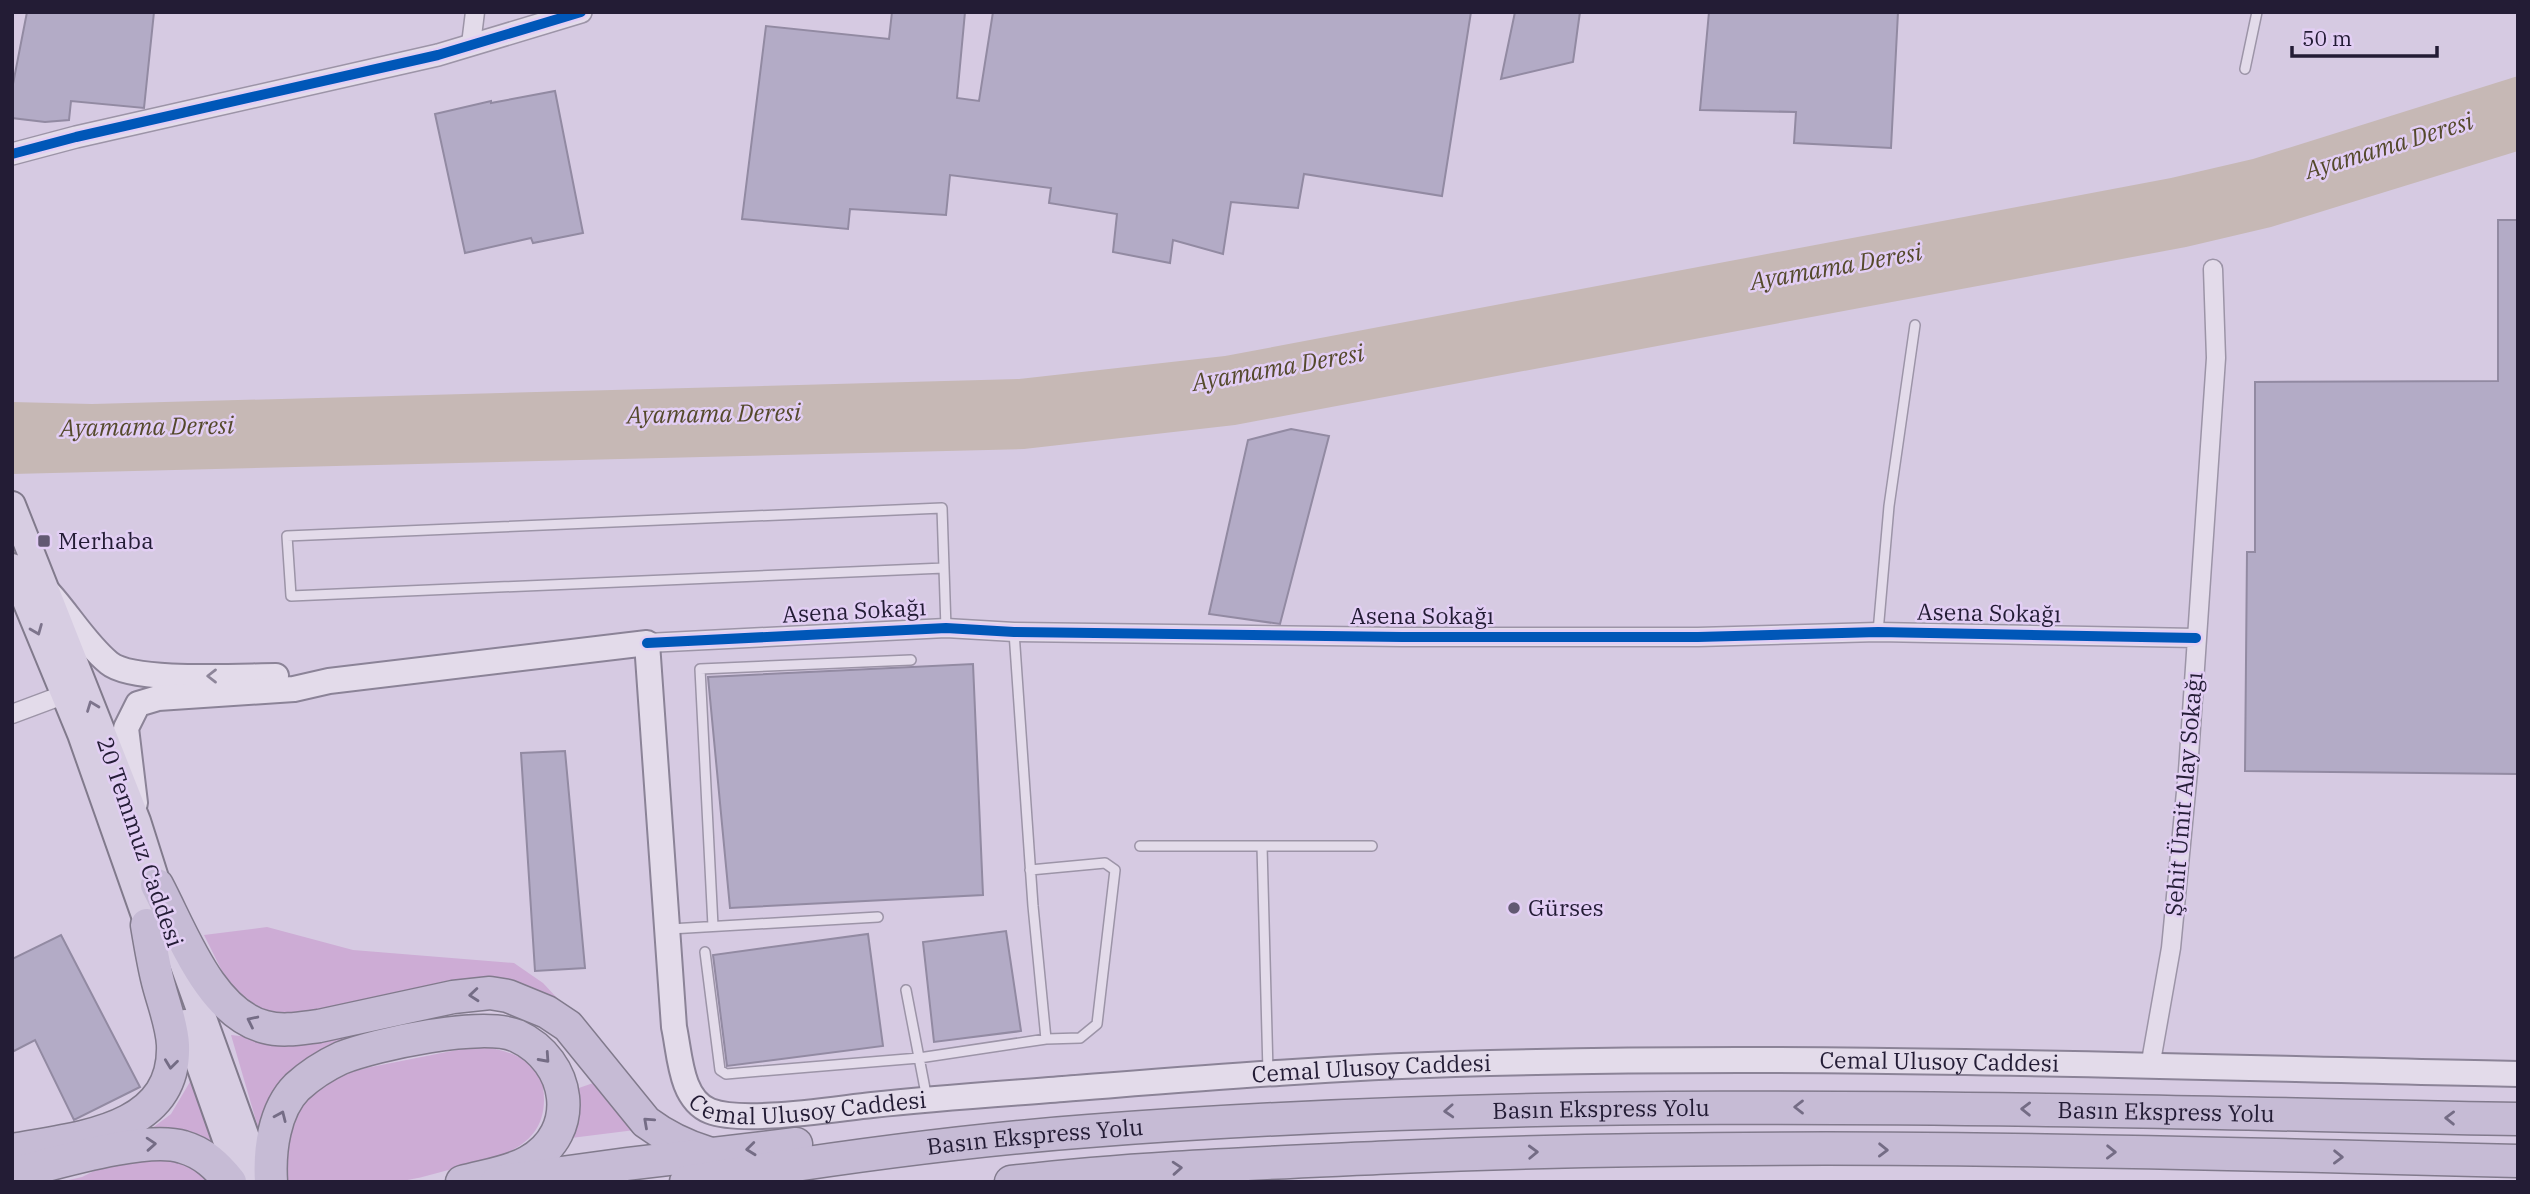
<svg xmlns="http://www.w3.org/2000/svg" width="2530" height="1194" viewBox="0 0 2530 1194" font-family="'IBM Plex Serif',serif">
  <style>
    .green { fill: #cdacd5 }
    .water { fill: #c6b8b5 }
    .building { fill: #b3abc6; stroke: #928aa2; stroke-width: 2 }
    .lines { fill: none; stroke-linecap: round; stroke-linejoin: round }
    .service-casing { stroke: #9c94a7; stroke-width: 12 }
    .minor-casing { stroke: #9c94a7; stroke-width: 21 }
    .tertiary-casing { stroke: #9c94a7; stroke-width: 24 }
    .secondary-casing { stroke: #8b8397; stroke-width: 28 }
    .primary-casing { stroke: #817a8c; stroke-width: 30 }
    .motorway-casing { stroke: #817a8c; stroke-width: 35 }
    .service { stroke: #e3dbea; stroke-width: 9 }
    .minor { stroke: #e3dbea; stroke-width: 18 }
    .tertiary { stroke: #e3dbea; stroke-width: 21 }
    .secondary { stroke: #e3dbea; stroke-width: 24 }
    .primary { stroke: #d7cde2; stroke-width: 26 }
    .motorway { stroke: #c6bbd5; stroke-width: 32 }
    .cycleway-casing { stroke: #e2cef4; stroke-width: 15 }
    .cycleway { stroke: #0057b8; stroke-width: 10 }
    .oneway { stroke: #7d748c }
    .oneway2 { stroke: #8d8599 }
    .oneway3 { stroke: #746c85 }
    .poi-dot { fill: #625972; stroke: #e2cef4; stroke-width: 2.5 }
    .labels { text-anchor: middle; stroke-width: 5; stroke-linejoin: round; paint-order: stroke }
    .poi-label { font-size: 23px; fill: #231c35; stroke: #e2cef4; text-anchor: start }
    .street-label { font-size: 23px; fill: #231c35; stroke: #e2cef4 }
    .water-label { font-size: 24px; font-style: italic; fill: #54492b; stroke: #e2cef4 }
  </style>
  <rect width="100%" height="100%" fill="#d6cae2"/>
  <path class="green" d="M267,927l86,23 161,13 29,20 29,31 -32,-19 -269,22 -43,-34 -24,-48z
    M363,1031l4,10 -105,100 -31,-106 84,9z
    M487,1047c23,5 52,13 56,40 9,61 -45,71 -90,82 -17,4 -35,10 -52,12 -12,2 -25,1 -37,1 -27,0 -54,0 -80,0l3,-49 13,-26 14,-17 24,-14 28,-8 101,-20z
    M194,1075l25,74 -76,-14 28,-21z
    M596,1082l39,48 -64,8 5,-49z
    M152,1157l24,1 43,24h-159l22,-5 16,-8z"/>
  <path class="water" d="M2518,76v75l-247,76 -85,20 -951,178 -211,24 -1012,25v-72l80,2 927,-25 206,-23 946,-178 82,-19z"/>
  <path class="building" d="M27,12h127l-10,96 -73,-7 -2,19 -24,2 -33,-4v-29z
    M892,12h73l-8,86 22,3 14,-89h478l-29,184 -138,-22 -6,34 -67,-6 -8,52 -50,-14 -3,23 -57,-11 4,-38 -68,-11 2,-15 -101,-13 -4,40 -96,-6 -2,20 -106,-10 24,-193 123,13z
    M1515,12h65l-7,50 -72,17z
    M1709,12h189l-7,136 -97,-5 2,-31 -96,-2z
    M555,91l28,142 -50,10 -2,-5 -66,15 -30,-139 56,-13v2z
    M2498,220h20v554l-273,-3 2,-219h8v-170l243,-1z
    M1291,429l38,7 -49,188 -71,-10 39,-174z
    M973,664l10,231 -253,13 -22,-231z
    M565,751l20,217 -50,3 -14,-218z
    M1006,931l15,100 -87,11 -11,-100z
    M868,934l15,112 -156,20 -14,-111z
    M61,935l79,152 -66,33 -39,-80 -23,12v-93z"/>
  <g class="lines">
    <g class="service-casing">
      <path id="service" d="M2245,69l12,-57
        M944,568l-653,28 -4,-60 655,-28 4,120
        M1014,632l19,274 13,133
        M1878,632l11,-126 26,-181
        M1140,846h232
        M1262,846l6,226
        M713,926l-13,-257 211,-9
        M670,929l208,-12
        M705,952l15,118 6,4 193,-16 127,-19 34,-1 17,-14 18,-154 -10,-7 -75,7
        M906,990l21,109"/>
    </g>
    <g class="minor-casing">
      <path id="minor" d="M471,44l4,-32
        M647,643l299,-15 68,4 388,5h296l180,-5 318,6
        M12,714l51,-19
        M2150,1067l21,-119 17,-177 28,-413 -3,-89"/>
    </g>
    <g class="tertiary-casing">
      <path id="tertiary" d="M12,154l64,-17 362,-82 143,-43"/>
    </g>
    <g class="secondary-casing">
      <g id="secondary">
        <path d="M49,593c20,22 37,51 60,70 24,20 133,13 167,13"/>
        <path id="s1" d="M135,803l-9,-75 12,-24 20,-6 136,-9 35,-8 318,-38 27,384c6,27 6,72 36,84 34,13 123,-2 162,-6 64,-7 127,-11 191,-16 130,-10 261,-21 392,-25 354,-11 709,3 1063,10"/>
      </g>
    </g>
    <g class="primary-casing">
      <path id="primary" d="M12,505l125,316 26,82
        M12,567l69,167 74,210
        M177,946l85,236
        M185,1023l56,159"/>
    </g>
    <g class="motorway-casing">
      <g id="motorway">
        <path d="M157,885c25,47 53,128 108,142 18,5 37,1 54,-1l134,-29 37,-4 18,3 39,16 21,14 78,96c20,15 39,24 62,31"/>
        <path d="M12,1150c63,-12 164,-17 161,-105 -1,-22 -11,-45 -16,-67 -4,-17 -7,-35 -10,-53"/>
        <path d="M12,1174c41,-10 134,-39 171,-27 21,6 34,19 47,35"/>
        <path d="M271,1182c-2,-31 3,-72 26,-95 12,-11 29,-22 44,-29 36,-14 142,-37 176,-22 54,25 65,96 11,126 -19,11 -45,14 -66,20"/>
        <path d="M497,1182l130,-18 169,-20"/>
        <path id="s2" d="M686,1182c133,-22 268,-41 403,-51 476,-37 952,-21 1429,-12"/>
        <path d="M1011,1182c128,-15 257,-19 386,-25 373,-16 747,-6 1121,4"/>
      </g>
    </g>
    <use href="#service" class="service"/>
    <use href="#minor" class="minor"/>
    <use href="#tertiary" class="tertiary"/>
    <use href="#secondary" class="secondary"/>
    <use href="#primary" class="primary"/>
    <use href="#motorway" class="motorway"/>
    <g class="cycleway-casing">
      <path id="cycleway" d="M12,154l64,-17 362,-82 143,-43
        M647,643l299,-15 68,4 388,5h296l180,-5 318,6"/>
    </g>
    <use href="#cycleway" class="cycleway"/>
  </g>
  <defs><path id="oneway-chevron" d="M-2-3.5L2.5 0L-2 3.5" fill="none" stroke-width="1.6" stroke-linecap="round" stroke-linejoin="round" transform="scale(1.75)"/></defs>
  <g class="oneway">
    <use href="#oneway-chevron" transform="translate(37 630) rotate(68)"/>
    <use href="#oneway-chevron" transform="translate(92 706) rotate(-111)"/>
  </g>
  <use class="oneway2" href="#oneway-chevron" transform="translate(212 676) rotate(-180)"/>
  <g class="oneway3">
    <use href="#oneway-chevron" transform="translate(474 995) rotate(175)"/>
    <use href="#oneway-chevron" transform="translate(252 1021) rotate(-154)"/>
    <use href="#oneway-chevron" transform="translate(545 1058) rotate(48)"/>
    <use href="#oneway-chevron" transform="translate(171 1064) rotate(97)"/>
    <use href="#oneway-chevron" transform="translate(1799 1107) rotate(-180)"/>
    <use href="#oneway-chevron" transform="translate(2026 1109) rotate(-179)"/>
    <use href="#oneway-chevron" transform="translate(1449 1111) rotate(177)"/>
    <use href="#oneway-chevron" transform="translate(281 1116) rotate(-66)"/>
    <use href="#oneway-chevron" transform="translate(2450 1118) rotate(-179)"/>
    <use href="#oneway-chevron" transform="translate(648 1122) rotate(-138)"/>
    <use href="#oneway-chevron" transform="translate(151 1144) rotate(-4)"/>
    <use href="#oneway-chevron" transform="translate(751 1149) rotate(174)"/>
    <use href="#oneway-chevron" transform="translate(1883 1150) rotate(1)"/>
    <use href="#oneway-chevron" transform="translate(1533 1152) rotate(-2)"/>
    <use href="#oneway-chevron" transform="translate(2111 1152) rotate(1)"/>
    <use href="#oneway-chevron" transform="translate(2338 1157) rotate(1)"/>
    <use href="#oneway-chevron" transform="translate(1177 1168) rotate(-4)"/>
  </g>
  <g class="poi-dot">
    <rect x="37" y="534" width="14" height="14" rx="3.5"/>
    <circle cx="1514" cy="908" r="7"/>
  </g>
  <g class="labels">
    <g class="poi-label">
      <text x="58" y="549">Merhaba</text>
      <text x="1528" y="916">Gürses</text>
    </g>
    <g class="street-label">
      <text transform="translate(854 611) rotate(-3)" y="8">Asena Sokağı</text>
      <text transform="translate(1989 613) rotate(1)" y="8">Asena Sokağı</text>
      <text x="1422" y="624">Asena Sokağı</text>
      <text transform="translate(2184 794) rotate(-85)" y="8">Şehit Ümit Alay Sokağı</text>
      <text transform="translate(140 842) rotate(71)" y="8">20 Temmuz Caddesi</text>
      <text dy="8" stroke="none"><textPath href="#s1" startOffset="2328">Cemal Ulusoy Caddesi</textPath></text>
      <text dy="8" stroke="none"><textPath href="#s1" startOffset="1760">Cemal Ulusoy Caddesi</textPath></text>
      <text dy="8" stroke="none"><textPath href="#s1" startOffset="1194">Cemal Ulusoy Caddesi</textPath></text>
      <text dy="8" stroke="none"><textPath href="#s2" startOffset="919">Basın Ekspress Yolu</textPath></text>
      <text dy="8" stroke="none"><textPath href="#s2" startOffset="1484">Basın Ekspress Yolu</textPath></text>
      <text dy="8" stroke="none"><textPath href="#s2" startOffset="352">Basın Ekspress Yolu</textPath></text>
    </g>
    <g class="water-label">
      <text transform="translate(2389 146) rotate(-17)" y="8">Ayamama Deresi</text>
      <text transform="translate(1836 267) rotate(-10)" y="8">Ayamama Deresi</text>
      <text transform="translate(1278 368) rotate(-10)" y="8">Ayamama Deresi</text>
      <text transform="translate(714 414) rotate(-1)" y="8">Ayamama Deresi</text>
      <text transform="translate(147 427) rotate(-1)" y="8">Ayamama Deresi</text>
    </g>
  </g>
  <rect width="2530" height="1194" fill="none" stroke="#231c35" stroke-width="28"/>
  <path d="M2292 46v10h145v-10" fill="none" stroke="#231c35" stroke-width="3.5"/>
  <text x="2302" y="46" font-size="21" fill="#231c35" stroke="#e2cef4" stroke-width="5" paint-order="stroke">50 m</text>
</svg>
